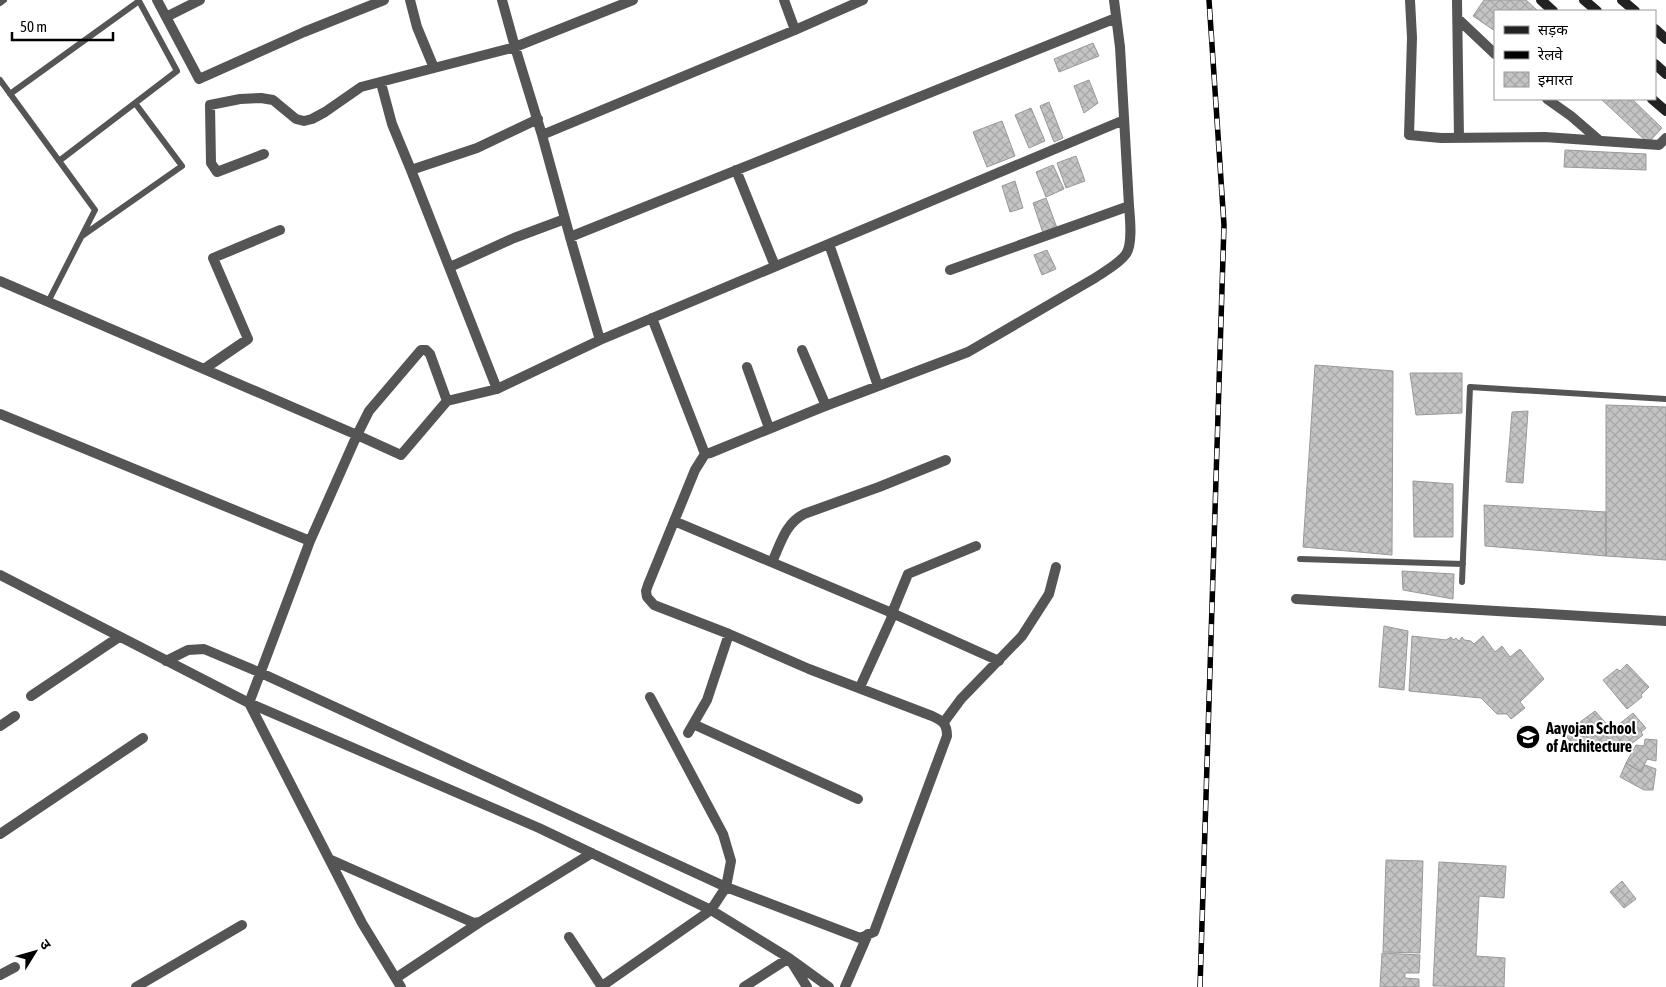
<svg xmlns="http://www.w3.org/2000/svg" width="1666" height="987" viewBox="0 0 1666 987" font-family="'Asap Condensed','Noto Sans Devanagari',sans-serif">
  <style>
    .building { fill: url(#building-cross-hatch); stroke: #999 }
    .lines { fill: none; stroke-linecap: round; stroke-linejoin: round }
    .lane { stroke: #555; stroke-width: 6 }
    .street { stroke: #555; stroke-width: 10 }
    .secondary { stroke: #222; stroke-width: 10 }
    .rail-casing { stroke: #000; stroke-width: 5.5 }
    .rail { stroke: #fff; stroke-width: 4; stroke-dasharray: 11; stroke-linecap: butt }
    .labels { text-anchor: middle; stroke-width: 4; stroke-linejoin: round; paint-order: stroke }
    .poi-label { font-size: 16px; font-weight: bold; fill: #000; stroke: #fff; text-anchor: start }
  </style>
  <defs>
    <pattern id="building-cross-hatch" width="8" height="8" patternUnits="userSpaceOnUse" patternTransform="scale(1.25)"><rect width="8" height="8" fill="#c4c4c4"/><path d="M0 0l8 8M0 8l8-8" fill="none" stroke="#a7a7a7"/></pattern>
  </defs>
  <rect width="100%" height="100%" fill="#fff"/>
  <path class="building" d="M1484,0h42l12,11h-43v20l-22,-15z
    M1093,43l6,13 -40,16 -5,-13z
    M1089,80l9,23 -14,10 -10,-27z
    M1601,99h31l30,29 -14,15z
    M1049,102l14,36 -9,4 -14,-36z
    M1031,108l14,33 -16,7 -14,-33z
    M1002,121l13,35 -28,11 -14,-35z
    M1565,150l81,4v16l-82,-3z
    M1076,156l9,25 -19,7 -9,-25z
    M1053,165l11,24 -18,8 -10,-25z
    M1015,181l8,27 -13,4 -8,-26z
    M1046,198l11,30 -14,5 -10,-30z
    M1047,250l9,19 -14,6 -8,-20z
    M1315,365l78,6 -1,184 -89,-8z
    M1410,373h52v40l-46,2z
    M1606,405l60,2v153l-60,-4z
    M1528,411l-5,72 -17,-1 6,-70z
    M1413,481l40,3v53h-39z
    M1484,505l122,7v44l-121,-10z
    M1402,571l52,3 -1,25 -50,-9z
    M1384,626l24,5 -4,59 -25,-3z
    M1412,636l34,4 5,-3 2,3 3,-2 3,3 3,-4 2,3 7,1 3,3 9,-8 12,16 7,-6 8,11 10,-8 24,30 -24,23 5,6 -14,11 -4,-5h-10l-16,-16 -72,-7z
    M1627,664l22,23 -8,8 1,2 -15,12 -24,-29 14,-11 3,2z
    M1595,711l17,19 21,-17 13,15 -5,4 2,3 -17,13 -6,-7 -7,6 -6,-7 -7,6 -7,-6 -14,11 -15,-17z
    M1645,739l12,1 -1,21 -9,-2 -6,13 -15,-9 10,-18 8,1z
    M1626,763l15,9 4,-7 11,4 -3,21h-9l-24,-13z
    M1386,860l37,1 -3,92 -37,-1z
    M1439,862l67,4 -2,32 -25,-2 -3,60 29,2 -1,29 -71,-1z
    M1622,881l14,18 -12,9 -14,-16z
    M1382,953l38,2 -1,18h-14v5l14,1v8h-39z"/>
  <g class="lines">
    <path class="lane" d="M0,3l4,-3
      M0,80l95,130 -47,92
      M10,94l129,-93 38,70 -118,90
      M82,236l100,-70 -47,-63
      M1300,559l163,5
      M1462,582l8,-195 196,12"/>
    <path class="street" d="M157,0l42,79 105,-47 80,-32
      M410,0l7,27 17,41 81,-21 -13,-47
      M784,0l11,30
      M1410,0l2,38 -3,97 32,3 104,-1 114,8 7,-7
      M1457,0l2,138
      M166,17l34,-17
      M1116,18l-546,219 30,103 524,-220
      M1458,19l37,35
      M381,83l11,41 19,46 86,219
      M1547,99l24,17 29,25
      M542,135l-27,-88 118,-47
      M264,154l-47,18 -6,-9 -1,-58 30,-6 21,-1 12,2 23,19 8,2 8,-2 13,-7 36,-25 73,-19
      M411,170l66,-22 61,-29
      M736,170l39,96
      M570,237l-28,-102 253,-105 68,-30
      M829,244l49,142
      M450,267l64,-29 51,-19
      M950,270l179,-64 -9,-159 -6,-47
      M0,281l357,154 -47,106 -61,162 -249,-128
      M652,318l53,136 5,-1 110,-45 148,-56 127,-74c10,-7 24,-14 31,-24 7,-10 4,-36 3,-48
      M802,350l24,56
      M747,367l22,61
      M204,369l44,-30 -35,-81 67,-28
      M447,401l-17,-47 -4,-4h-5l-52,61 -12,24 44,20 46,-54 50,-12 103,-49
      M0,414l310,127
      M674,521l218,92 -1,6 -31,68
      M976,546l-68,28 -16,39 107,48
      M772,562c9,-19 13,-38 32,-48l75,-27 67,-27
      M1296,599l370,22
      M166,661l22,-11 16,-1 57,24 465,214 134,51 14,-6 73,-196c0,-12 -4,-15 -15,-20l-123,-47 -80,-35 -75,-29 -7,-8 -1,-6 2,-6 47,-115 10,-16
      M31,696l88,-59
      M944,722l17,-23 61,-63 27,-42 7,-27
      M693,724l165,75
      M0,726l15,-10
      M688,733l19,-33 22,-66
      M0,834l143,-96
      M329,859l145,64 6,-1 112,-69
      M569,937l33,50
      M0,975l15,-8
      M396,978l84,-56
      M602,986l109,-76 78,48 18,29
      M136,987l106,-62
      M401,987l-39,-64 -113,-220 290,125 172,82 15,-23 5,-26 -8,-27 -73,-137
      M744,987l45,-29 40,29
      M845,987l23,-53"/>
    <path class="secondary" d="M1541,0l12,11
      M1584,0l13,11
      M1622,0l13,11
      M1655,29l11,10
      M1655,64l11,10
      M1652,99l14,12"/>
    <g class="rail-casing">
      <path id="rail" d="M1200,987l24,-762 -15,-225"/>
    </g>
    <use href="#rail" class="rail"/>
  </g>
  <defs>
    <g id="university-disc" transform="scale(1.25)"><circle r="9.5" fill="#000" stroke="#fff"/><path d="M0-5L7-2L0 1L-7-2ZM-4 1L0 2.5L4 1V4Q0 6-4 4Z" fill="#fff"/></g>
  </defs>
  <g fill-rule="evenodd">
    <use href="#university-disc" x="1528" y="737"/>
  </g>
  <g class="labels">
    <g class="poi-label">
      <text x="1546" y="734">Aayojan School<tspan x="1546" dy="18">of Architecture</tspan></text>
    </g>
  </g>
  <rect x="1494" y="10" width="162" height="90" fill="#ffffff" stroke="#999999"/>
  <rect x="1504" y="26" width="25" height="8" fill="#222222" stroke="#999999"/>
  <text x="1538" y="35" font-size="15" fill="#000000">सड़क</text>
  <rect x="1504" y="51" width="25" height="8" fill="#000000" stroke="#999999"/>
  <text x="1538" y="60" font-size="15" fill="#000000">रेलवे</text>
  <rect x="1504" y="72" width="25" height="15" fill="url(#building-cross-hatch)" stroke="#999999"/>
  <text x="1538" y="85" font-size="15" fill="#000000">इमारत</text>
  <g transform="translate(35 952) rotate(53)" stroke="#ffffff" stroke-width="4" paint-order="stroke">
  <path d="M0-4L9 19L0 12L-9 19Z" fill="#000000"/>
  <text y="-8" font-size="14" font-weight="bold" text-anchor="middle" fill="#000000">उ</text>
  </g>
  <path d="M12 32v8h101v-8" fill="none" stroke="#000000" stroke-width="2.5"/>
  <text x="20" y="32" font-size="15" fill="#000000" stroke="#ffffff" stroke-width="4" paint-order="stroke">50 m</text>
</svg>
